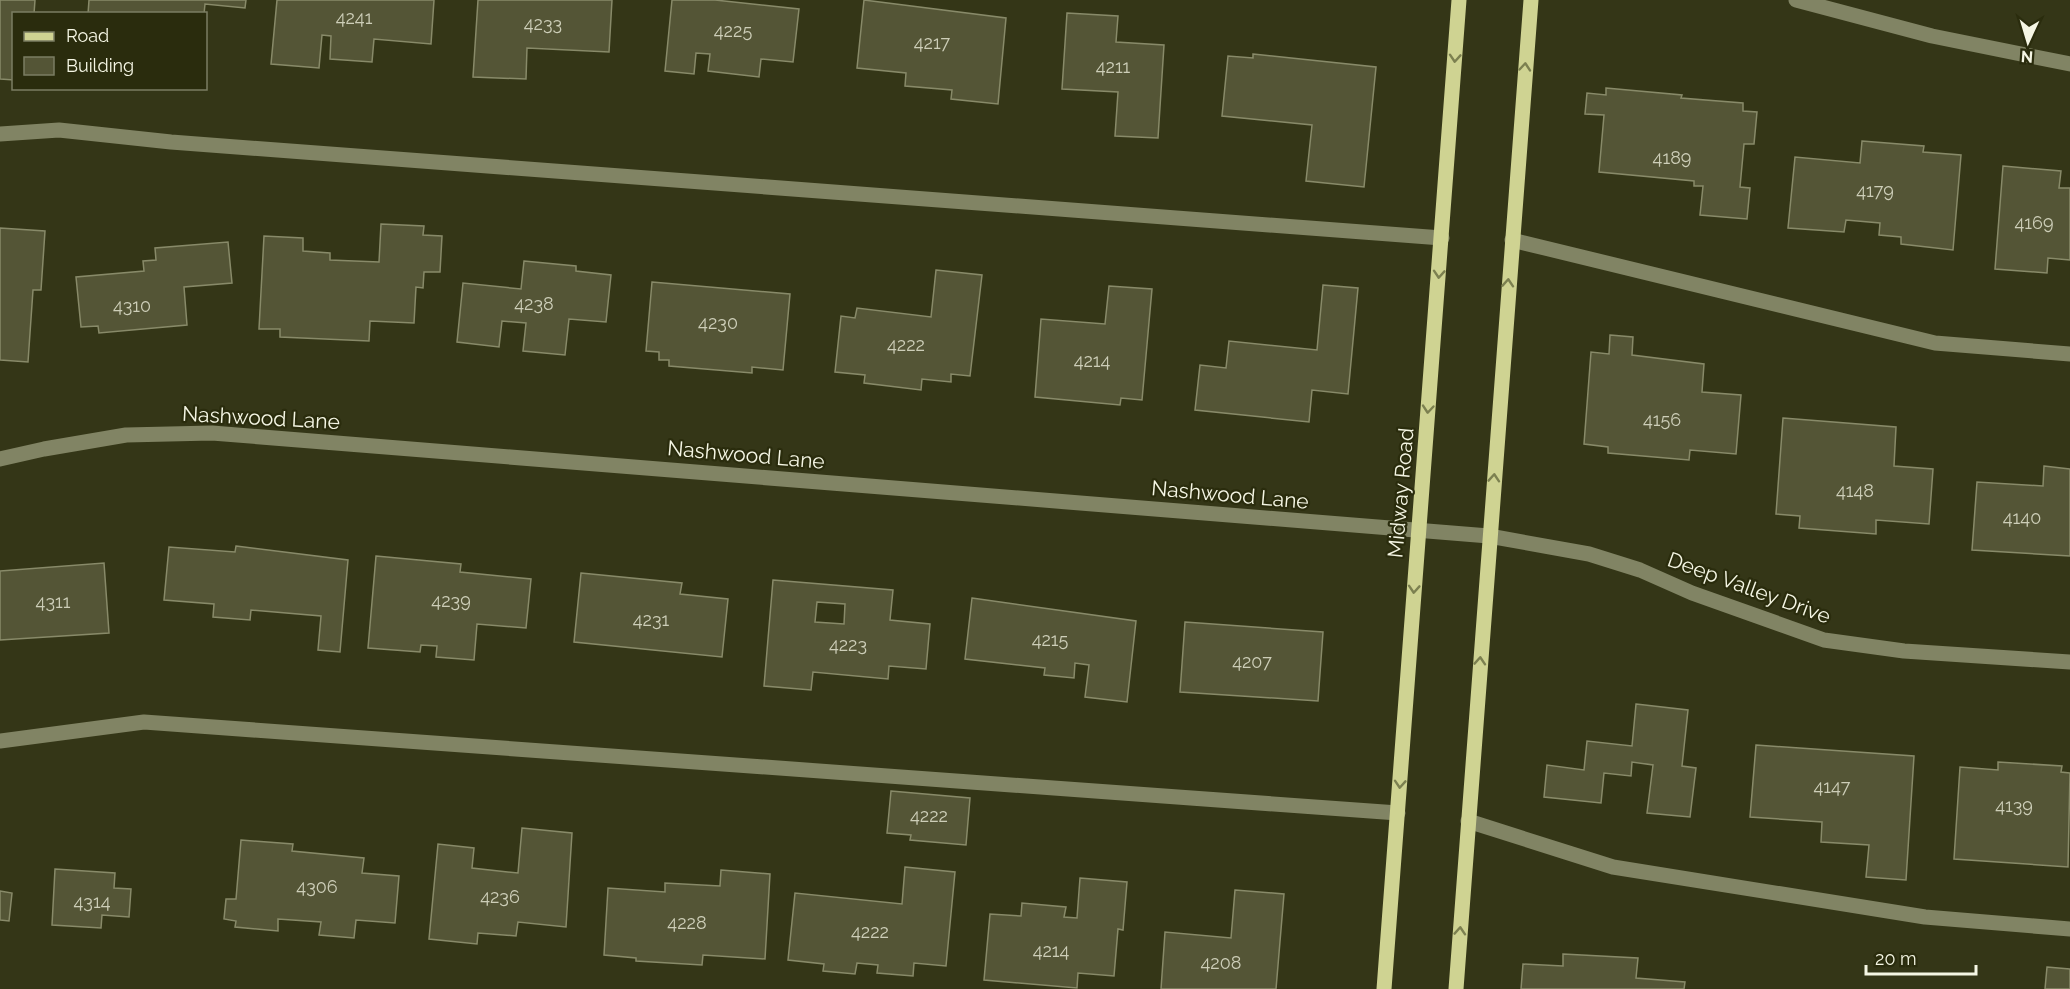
<svg xmlns="http://www.w3.org/2000/svg" width="2070" height="989" viewBox="0 0 2070 989" font-family="Raleway,sans-serif">
  <style>
    .building { fill: #545536; stroke: #888a69; stroke-width: 1.5; fill-rule: evenodd }
    .lines { fill: none; stroke-linecap: round; stroke-linejoin: round }
    .minor { stroke: #818464; stroke-width: 15 }
    .major { stroke: #cfd392; stroke-width: 15 }
    .oneway { stroke: #7c8050 }
    .labels { text-anchor: middle; stroke-width: 4.5; stroke-linejoin: round; paint-order: stroke }
    .number-label { font-size: 18px; fill: #cdceb8 }
    .street-label { font-size: 21px; fill: #f5f6e4; stroke: #2a2c0d }
  </style>
  <rect width="100%" height="100%" fill="#343617"/>
  <path class="building" d="M0,0h35l-1,14h-20v66l-14,-1z
    M89,0h157l-1,8 -40,-4 -1,10h-116z
    M277,0h157l-3,44 -57,-5 -2,23 -42,-3 1,-23 -9,-1 -3,33 -48,-4z
    M478,0h134l-3,52 -82,-4 -1,31 -53,-2z
    M672,0h43l84,9 -6,53 -32,-3 -2,18 -51,-6 2,-17 -14,-1 -2,21 -29,-3z
    M864,0l142,18 -8,86 -47,-5 1,-9 -47,-4 1,-13 -49,-5z
    M1067,13l51,3 -2,26 48,3 -6,93 -43,-2 3,-44 -56,-3z
    M1253,54l123,13 -12,120 -58,-6 6,-56 -90,-9 6,-60 25,2z
    M1606,88l76,7 -1,3 62,5v8l14,1 -3,32h-10l-4,43 10,1 -3,31 -47,-4 3,-29h-9v-5l-95,-9 5,-57 -19,-1 2,-21 19,2z
    M1862,141l62,5 -1,6 38,3 -8,95 -52,-6v-7l-22,-2 1,-12 -34,-3 -2,12 -56,-4 7,-71 65,6z
    M2003,166l58,5 -2,17h11v72l-22,-2 -1,15 -52,-4z
    M381,224l43,2 -1,9 19,1 -2,36h-16l-1,16 -7,-1 -2,36 -44,-2 -1,20 -89,-4v-8h-21l5,-93 39,2v13l27,2v7l49,2z
    M0,228l45,3 -4,59h-8l-5,72 -28,-2z
    M228,242l4,41 -48,4 3,38 -88,8 -1,-7 -17,1 -5,-50 68,-6 -1,-10 13,-1 -1,-12z
    M524,261l52,5v5l35,4 -5,47 -37,-3 -4,36 -42,-4 3,-28 -24,-2 -3,26 -42,-5 6,-59 58,6z
    M936,270l46,5 -12,101 -19,-2v8l-29,-3 -1,11 -57,-7 1,-8 -30,-3 6,-56 14,2 2,-10 74,9z
    M652,282l138,12 -7,76 -31,-3v6l-83,-7v-6h-10v-8l-13,-1z
    M1323,285l35,3 -10,106 -36,-4 -3,32 -114,-12 5,-45 26,3 3,-27 88,9z
    M1109,286l43,3 -10,111 -21,-2 -1,7 -85,-8 6,-78 64,5z
    M1610,335l23,2 -1,18 72,9 -2,28 39,3 -5,59 -46,-4 -1,10 -81,-7v-6l-24,-3 7,-92 18,2z
    M1783,418l113,9 -2,39 39,3 -4,55 -53,-4v14l-77,-6 1,-12 -24,-2z
    M2044,466l26,3v87l-98,-6 5,-68 66,4z
    M236,546l112,14 -8,92 -22,-2 3,-34 -70,-6 -1,10 -37,-3 1,-13 -50,-4 5,-53 66,5z
    M376,556l85,8 -1,8 71,7 -5,49 -49,-4 -3,36 -38,-3 1,-11 -16,-1 -1,7 -52,-4z
    M104,563l5,70 -109,7v-69z
    M581,573l101,10 -2,11 48,5 -6,58 -148,-15z
    M773,580l120,10 -3,30 40,4 -4,45 -37,-3 -1,13 -75,-7 -2,18 -47,-4zM817,602l28,2 -1,20 -29,-2z
    M972,598l164,23 -9,81 -42,-5 4,-32 -14,-2 -1,15 -30,-3 1,-7 -80,-9z
    M1185,622l138,10 -5,69 -138,-9z
    M1636,704l52,6 -6,56 14,2 -6,49 -43,-4 6,-48 -21,-3 -1,14 -27,-3 -3,30 -57,-6 3,-32 37,5 3,-29 45,5z
    M1756,745l158,11 -8,124 -40,-3 3,-32 -48,-3 1,-20 -72,-5z
    M1998,762l64,4 -1,6 9,1 -2,94 -114,-8 6,-92 38,3z
    M891,791l79,7 -4,47 -56,-5 1,-5 -24,-2z
    M522,828l50,5 -6,94 -48,-5 -2,14 -38,-3 -1,11 -48,-5 9,-95 36,4 -2,20 46,5z
    M241,840l52,4 -1,7 72,7 -2,15 37,3 -4,47 -39,-3 -2,18 -35,-3 2,-13 -43,-3v12l-43,-4 1,-6 -12,-2 2,-20h10z
    M905,867l50,5 -9,94 -32,-3 -1,13 -36,-3 1,-8 -21,-2 -2,11 -32,-3 1,-7 -36,-4 7,-67 107,11z
    M55,869l60,4 -1,15 17,1 -2,28 -27,-2 -1,13 -49,-3z
    M721,870l49,4 -5,85 -62,-4 -1,10 -66,-4v-3l-32,-3 4,-67 57,4v-9l55,3z
    M1080,878l47,4 -4,48 -5,-1 -4,47 -36,-3 -1,15 -93,-8 6,-66 31,2 1,-13 44,4 -2,10 13,1z
    M1235,890l49,4 -8,95h-115l4,-57 66,6z
    M0,891l12,2 -3,28 -9,-1z
    M1563,954l75,4 -2,20 49,4 -1,7h-163l2,-25 40,2z
    M2047,967l23,2v20h-25z"/>
  <g class="lines">
    <path class="minor" d="M1796,0l136,36 138,28
      M0,134l59,-4 112,12 1271,96
      M1512,240l423,103 135,11
      M0,459l44,-10 82,-14 86,-2 1277,103 100,18 51,16 52,23 132,47 80,11 166,11
      M0,741l144,-19 1254,91
      M1468,821l145,46 312,50 145,12"/>
    <path class="major" d="M1384,989l75,-989
      M1456,989l75,-989"/>
  </g>
  <defs><path id="oneway-chevron" d="M-2-3.5L2.5 0L-2 3.5" fill="none" stroke-width="1.6" stroke-linecap="round" stroke-linejoin="round" transform="scale(1.5)"/></defs>
  <g class="oneway">
    <use href="#oneway-chevron" transform="translate(1455 58) rotate(94)"/>
    <use href="#oneway-chevron" transform="translate(1525 67) rotate(-85)"/>
    <use href="#oneway-chevron" transform="translate(1439 274) rotate(94)"/>
    <use href="#oneway-chevron" transform="translate(1508 283) rotate(-86)"/>
    <use href="#oneway-chevron" transform="translate(1428 409) rotate(95)"/>
    <use href="#oneway-chevron" transform="translate(1494 478) rotate(-86)"/>
    <use href="#oneway-chevron" transform="translate(1414 589) rotate(94)"/>
    <use href="#oneway-chevron" transform="translate(1480 661) rotate(-86)"/>
    <use href="#oneway-chevron" transform="translate(1400 784) rotate(94)"/>
    <use href="#oneway-chevron" transform="translate(1460 931) rotate(-86)"/>
  </g>
  <g class="labels">
    <g class="number-label">
      <text x="354" y="24">4241</text>
      <text x="543" y="30">4233</text>
      <text x="733" y="37">4225</text>
      <text x="932" y="49">4217</text>
      <text x="1113" y="73">4211</text>
      <text x="1672" y="164">4189</text>
      <text x="1875" y="197">4179</text>
      <text x="2034" y="229">4169</text>
      <text x="534" y="310">4238</text>
      <text x="132" y="312">4310</text>
      <text x="718" y="329">4230</text>
      <text x="906" y="351">4222</text>
      <text x="1092" y="367">4214</text>
      <text x="1662" y="426">4156</text>
      <text x="1855" y="497">4148</text>
      <text x="2022" y="524">4140</text>
      <text x="451" y="607">4239</text>
      <text x="53" y="608">4311</text>
      <text x="651" y="626">4231</text>
      <text x="1050" y="646">4215</text>
      <text x="848" y="651">4223</text>
      <text x="1252" y="668">4207</text>
      <text x="1832" y="793">4147</text>
      <text x="2014" y="812">4139</text>
      <text x="929" y="822">4222</text>
      <text x="317" y="893">4306</text>
      <text x="500" y="903">4236</text>
      <text x="92" y="908">4314</text>
      <text x="687" y="929">4228</text>
      <text x="870" y="938">4222</text>
      <text x="1051" y="957">4214</text>
      <text x="1221" y="969">4208</text>
    </g>
    <g class="street-label">
      <text transform="translate(261 418) rotate(3)" y="7">Nashwood Lane</text>
      <text transform="translate(746 455) rotate(5)" y="7">Nashwood Lane</text>
      <text transform="translate(1401 493) rotate(-85)" y="7">Midway Road</text>
      <text transform="translate(1230 495) rotate(5)" y="7">Nashwood Lane</text>
      <text transform="translate(1749 588) rotate(20)" y="7">Deep Valley Drive</text>
    </g>
  </g>
  <rect x="12" y="12" width="195" height="78" fill="#2a2c0d" stroke="#7b7d63" stroke-width="1.5"/>
  <rect x="24" y="32" width="30" height="9" fill="#cfd392" stroke="#7b7d63" stroke-width="1.5"/>
  <text x="66" y="42" font-size="18" fill="#f5f6e4">Road</text>
  <rect x="24" y="57" width="30" height="18" fill="#545536" stroke="#7b7d63" stroke-width="1.5"/>
  <text x="66" y="72" font-size="18" fill="#f5f6e4">Building</text>
  <g transform="translate(2028 42) rotate(184)" stroke="#2a2c0d" stroke-width="4.5" paint-order="stroke">
  <path d="M0-4.5L10 22L0 15L-10 22Z" fill="#f5f6e4"/>
  <text y="-9" font-size="16" font-weight="bold" text-anchor="middle" fill="#f5f6e4">N</text>
  </g>
  <path d="M1866 965v9h110v-9" fill="none" stroke="#f5f6e4" stroke-width="3"/>
  <text x="1875" y="965" font-size="18" fill="#f5f6e4" stroke="#2a2c0d" stroke-width="4.5" paint-order="stroke">20 m</text>
</svg>
